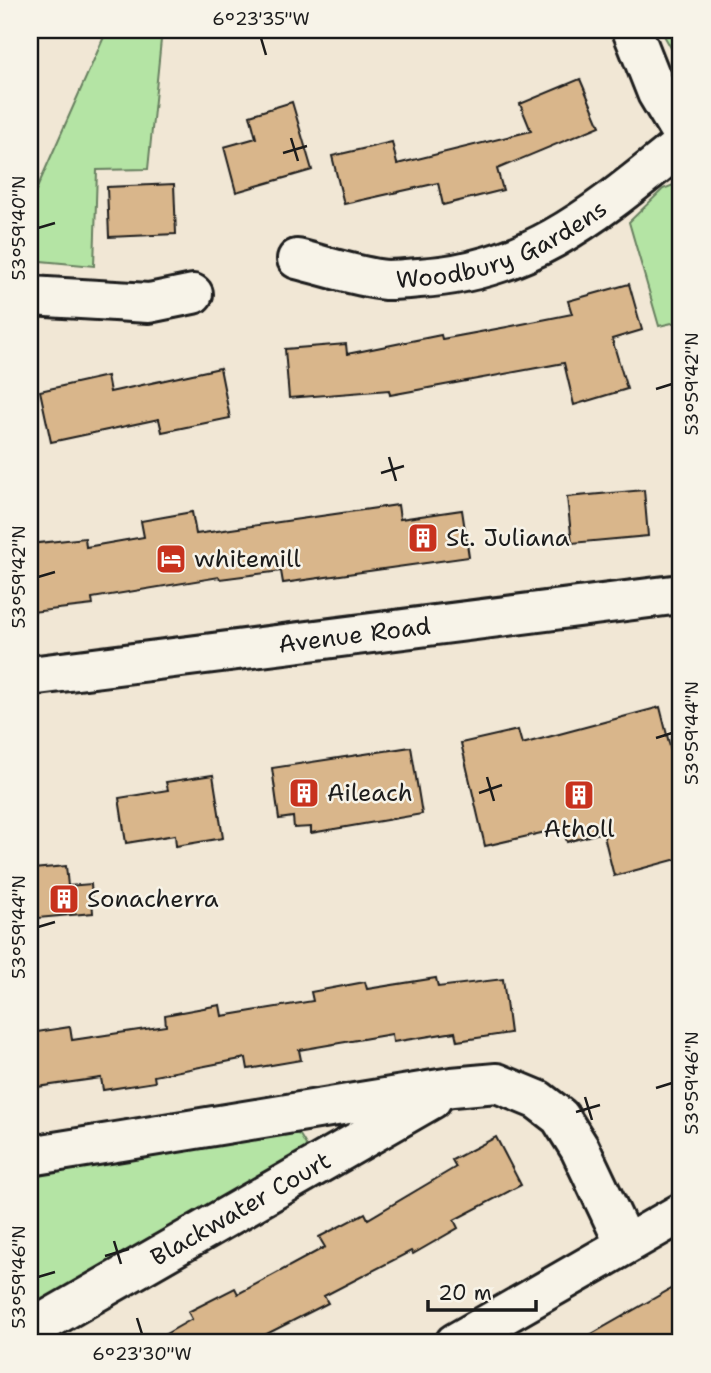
<svg xmlns="http://www.w3.org/2000/svg" width="711" height="1373" viewBox="0 0 711 1373" font-family="'Shantell Sans',sans-serif">
  <style>
    .green { fill: #b4e4a4; stroke: #688060; stroke-width: 2 }
    .building { fill: #d9b68b; stroke: #1c1c1c; stroke-width: 2 }
    .lines { fill: none; stroke-linecap: round; stroke-linejoin: round }
    .street-casing { stroke: #1c1c1c; stroke-width: 44 }
    .secondary-casing { stroke: #1c1c1c; stroke-width: 44 }
    .street { stroke: #f7f3e8; stroke-width: 38 }
    .secondary { stroke: #f7f3e8; stroke-width: 38 }
    .ticks { fill: none; stroke: #1c1c1c; stroke-width: 2.5 }
    .labels { text-anchor: middle; stroke-width: 5; stroke-linejoin: round; paint-order: stroke }
    .street-label { font-size: 24px; fill: #1c1c1c; stroke: #f7f3e8 }
    .poi-label { font-size: 24px; fill: #1c1c1c; stroke: #f7f3e8; text-anchor: start }
    .neatline { fill: none; stroke: #1c1c1c; stroke-width: 2.5 }
    .ticks-label { font-size: 18px; text-anchor: middle; fill: #1c1c1c }
  </style>
  <rect width="100%" height="100%" fill="#f1e7d5"/>
  <filter id="ink" filterUnits="userSpaceOnUse"><feTurbulence type="fractalNoise" baseFrequency=".0143" numOctaves="2"/><feDisplacementMap in="SourceGraphic" scale="14" xChannelSelector="R" yChannelSelector="G"/><feConvolveMatrix kernelMatrix="1 2 1 2 8 2 1 2 1" color-interpolation-filters="sRGB"/></filter>
  <g filter="url(#ink)">
    <path class="green" d="M107,30h55l-14,139 -51,1 -3,96 -64,-6v-56z
      M661,30h20v36z
      M676,184h5v137l-22,5 -30,-104 34,-33z
      M293,1132l7,3 6,10 -3,11 -273,158v-142z"/>
    <path class="building" d="M580,79l20,47 -103,43 6,21 -60,15 -5,-22 -94,21 -12,-48 60,-14 5,22 134,-33 -11,-27z
      M292,102l20,68 -76,22 -12,-45 32,-9 -6,-23z
      M174,184l2,50 -67,3 -2,-50z
      M629,284l13,46 -30,9 15,50 -53,16 -10,-42 -174,32 -1,-5 -100,8 -4,-49 61,-5 1,10 94,-19 1,4 65,-12 65,-13 -4,-13z
      M220,368l10,50 -68,14 -3,-13 -108,23 -11,-51 67,-15 3,16z
      M644,490l4,46 -76,7 -5,-46z
      M398,505l2,14 62,-9 7,47 -186,26 -2,-12 -61,8 -1,-2 -127,21 1,7 -61,7 -2,-68 55,-6 1,9 58,-10 -3,-16 51,-9 4,22z
      M660,707l21,84v67l-67,18 -11,-44 -36,10 -4,-14 -78,18 -24,-103 57,-13 4,14z
      M411,747l11,67 -111,19v-6l-17,1 -1,-11 -14,2 -7,-51z
      M213,775l10,63 -47,8 -1,-11 -49,8 -7,-45 49,-8 -2,-8z
      M66,866l2,20 23,-2 2,29 -55,5 -5,-49z
      M436,978l2,9 65,-8 7,54 -53,8 -2,-9 -62,10 -1,-8 -93,16 2,10 -53,9 -2,-11 -92,18 1,6 -52,8 -2,-12 -71,10v-55l40,-6 2,13 94,-14 -1,-11 55,-10 2,11 91,-15 -2,-9 54,-10 2,7z
      M496,1137l25,48 -67,35 4,8 -45,26 -2,-3 -87,45 4,7 -79,40h-99l42,-24 -4,-7 47,-24 3,6 87,-47 -6,-10 46,-24 3,6 88,-52 -4,-7z
      M681,1283v60h-105z"/>
    <g class="lines">
      <g class="street-casing">
        <g id="street">
          <path d="M632,30l25,63 24,40"/>
          <path id="s1" d="M297,259c29,7 60,18 89,21 11,0 22,-1 33,-2 111,-6 180,-67 262,-133"/>
          <path d="M30,296l119,7 44,-9"/>
          <path d="M30,1156l422,-69 45,-4 41,17 22,17 20,32 45,95"/>
          <path id="s2" d="M30,1330l402,-231"/>
          <path d="M455,1343l226,-130"/>
        </g>
      </g>
      <g class="secondary-casing">
        <g id="secondary">
          <path id="s3" d="M30,676l651,-82"/>
        </g>
      </g>
      <use href="#street" class="street"/>
      <use href="#secondary" class="secondary"/>
    </g>
  </g>
  <path class="ticks" d="M261,38l5,17M291,138l7,23M283,153l24,-7M38,228l17,-5M656,389l16,-5M389,457l7,24M381,473l23,-7M38,577l17,-5M656,738l16,-5M487,777l7,24M479,793l23,-8M38,927l17,-5M656,1088l16,-5M585,1097l7,23M576,1112l24,-7M114,1241l7,23M105,1256l24,-7M38,1277l17,-5M137,1318l5,16"/>
  <defs>
    <g id="building-square" transform="scale(1.575)"><rect x="-9" y="-9" width="18" height="18" rx="4" fill="#c8321e" stroke="#f7f3e8"/><path d="M-4-6H4V6H1V3H-1V6H-4ZM-2.5-4.3h1.7v1.8h-1.7ZM.8-4.3h1.7v1.8H.8ZM-2.5-1h1.7V.8h-1.7ZM.8-1h1.7V.8H.8Z" fill="#fff"/></g>
    <g id="hotel-square" transform="scale(1.575)"><rect x="-9" y="-9" width="18" height="18" rx="4" fill="#c8321e" stroke="#f7f3e8"/><path d="M-6-4.5h1.5V1H6V5H4.5V3h-9V5H-6ZM-4 0a1.8 1.8 0 1 1 3.6 0ZM.5 0V-2.5h3Q6-2.5 6 0Z" fill="#fff"/></g>
  </defs>
  <g fill-rule="evenodd">
    <use href="#building-square" x="423" y="538"/>
    <use href="#hotel-square" x="171" y="559"/>
    <use href="#building-square" x="304" y="793"/>
    <use href="#building-square" x="579" y="795"/>
    <use href="#building-square" x="64" y="899"/>
  </g>
  <g class="labels">
    <g class="street-label">
      <text dy="8" stroke="none"><textPath href="#s1" startOffset="214">Woodbury Gardens</textPath></text>
      <text dy="8" stroke="none"><textPath href="#s3" startOffset="327">Avenue Road</textPath></text>
      <text dy="8" stroke="none"><textPath href="#s2" startOffset="243">Blackwater Court</textPath></text>
    </g>
    <g class="poi-label">
      <text x="446" y="546">St. Juliana</text>
      <text x="194" y="567">whitemill</text>
      <text x="327" y="801">Aileach</text>
      <text x="579" y="837" text-anchor="middle">Atholl</text>
      <text x="87" y="907">Sonacherra</text>
    </g>
  </g>
  <rect width="711" height="1373" fill="none" stroke="#f7f3e8" stroke-width="77"/>
  <path d="M428 1300v10h108v-10" fill="none" stroke="#1c1c1c" stroke-width="3.5"/>
  <text x="438" y="1300" font-size="21" fill="#1c1c1c" stroke="#f7f3e8" stroke-width="5" paint-order="stroke">20 m</text>
  <rect x="38" y="38" width="634" height="1296" class="neatline"/>
  <g class="ticks-label">
    <text x="261" y="25">6°23'35"W</text>
    <text transform="translate(19 228) rotate(-90)" y="6">53°59'40"N</text>
    <text transform="translate(692 384) rotate(-90)" y="6">53°59'42"N</text>
    <text transform="translate(19 577) rotate(-90)" y="6">53°59'42"N</text>
    <text transform="translate(692 733) rotate(-90)" y="6">53°59'44"N</text>
    <text transform="translate(19 927) rotate(-90)" y="6">53°59'44"N</text>
    <text transform="translate(692 1083) rotate(-90)" y="6">53°59'46"N</text>
    <text transform="translate(19 1277) rotate(-90)" y="6">53°59'46"N</text>
    <text x="142" y="1360">6°23'30"W</text>
  </g>
</svg>
